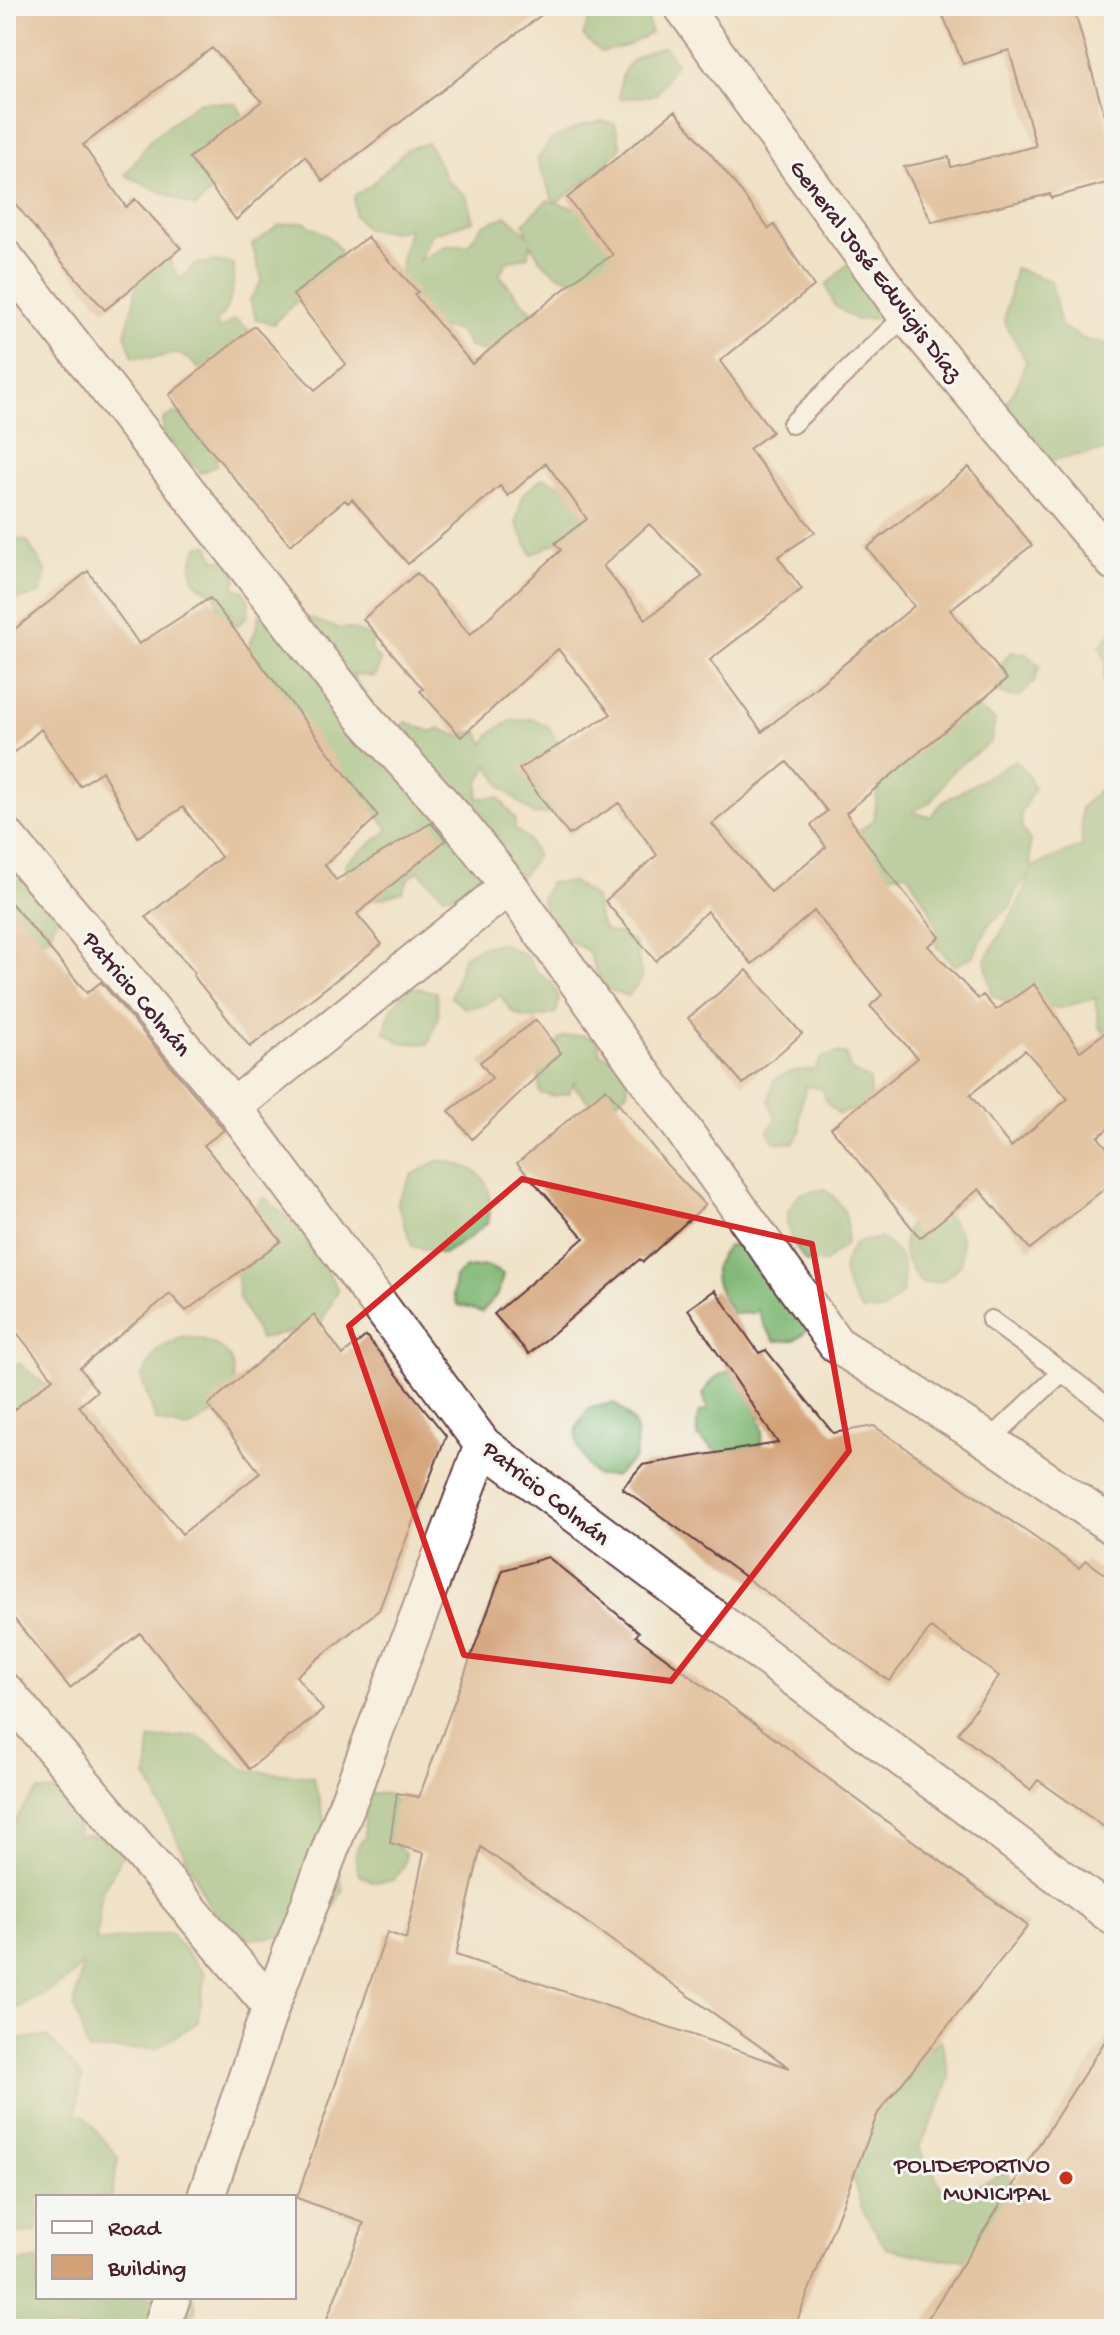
<svg xmlns="http://www.w3.org/2000/svg" width="1120" height="2335" viewBox="0 0 1120 2335" font-family="'Gochi Hand',sans-serif">
  <style>
    .forest { fill: #80b774; stroke: #656b50; stroke-width: 2 }
    .building { fill: #d4a278; fill-rule: evenodd }
    .lines { fill: none; stroke-linecap: round; stroke-linejoin: round }
    .service-casing { stroke: #633c42; stroke-width: 22 }
    .minor-casing { stroke: #633c42; stroke-width: 40 }
    .service { stroke: #fff; stroke-width: 18 }
    .minor { stroke: #fff; stroke-width: 36 }
    .marked { fill: none; stroke: #d62828; stroke-width: 6; stroke-linejoin: round }
    .poi-dot { fill: #c8321e; stroke: #f6f6f2; stroke-width: 3 }
    .labels { text-anchor: middle; stroke-width: 6; stroke-linejoin: round; paint-order: stroke }
    .street-label { font-size: 24px; fill: #4a1f2b; stroke: #f6f6f2 }
    .poi-label { font-size: 24px; fill: #4a1f2b; stroke: #f6f6f2; text-anchor: end }
  </style>
  <rect width="100%" height="100%" fill="#f6f6f2"/>
  <filter id="ink" filterUnits="userSpaceOnUse"><feTurbulence type="fractalNoise" baseFrequency=".0125" numOctaves="2"/><feDisplacementMap in="SourceGraphic" scale="16" xChannelSelector="R" yChannelSelector="G"/><feConvolveMatrix kernelMatrix="1 2 1 2 8 2 1 2 1" color-interpolation-filters="sRGB"/></filter>
  <filter id="wash" filterUnits="userSpaceOnUse"><feTurbulence type="fractalNoise" baseFrequency=".006" numOctaves="4" result="noise"/><feDisplacementMap in="SourceGraphic" scale="32" xChannelSelector="R" yChannelSelector="G"/><feGaussianBlur stdDeviation="1.8" result="paint"/><feColorMatrix in="noise" values="0 0 0 0 0 0 0 0 0 0 0 0 0 0 0 0 0 1.4 0 .05"/><feComposite in="paint" operator="in"/></filter>
  <g filter="url(#wash)">
    <rect width="100%" height="100%" fill="#f0e2c7"/>
    <path class="forest" d="M591,6h53l7,27 -24,13 -26,6 -18,-16 9,-25z
      M664,47l12,15 -20,33 -37,4c0,-34 13,-44 45,-52z
      M198,102l38,1 15,27 -31,54 -25,23 -70,-32 26,-36z
      M602,121l13,3 6,23 -16,19 -49,37 33,8 30,44 -35,29c-27,-8 -42,-15 -53,-41l-3,13 -21,6 -8,12 25,30 25,18 -50,34 -30,-9 -10,-16 -16,-3 -16,-10 -24,-34 -3,-19 9,-37 -14,4 -29,-3 -12,-14v-19l17,-11 36,-36 21,-6 19,37 20,17 6,24 -42,13 -12,27 26,-15 23,-1 15,-20 24,-9 21,19 -4,-12 23,-23 7,2 -17,-42 14,-20 30,-14z
      M304,222l26,16 10,12 -4,24 -31,19 -32,31 -17,-5 -6,-19 12,-20 -10,-35 27,-20z
      M166,242l5,23 10,15 13,-15 21,-4 19,3c0,23 -2,40 -17,58l1,8 17,-11 14,11 1,19 -38,33 -21,-21 -14,-8 -22,5 -22,-1 -8,-23 9,-30 3,-40z
      M852,260l33,39 -3,18 -26,3 -22,-15 -8,-20z
      M1015,268l36,13 10,45 23,13 30,8v102l-67,12 -46,-49 17,-28 8,-23 -22,-40z
      M174,413l11,2 27,28 5,22 -16,8 -38,-40v-14z
      M543,478l34,14 16,20 -4,14 -57,29 -16,-32 7,-29z
      M6,537l21,4 19,31 -5,22 -35,8z
      M209,545l6,15h11l11,16 -3,12 10,3 5,11 -1,14 -11,10 -14,-3c-7,-10 -4,-18 -8,-29 -26,-11 -28,-23 -17,-48z
      M281,612l19,3 40,14 7,-1 25,8v15l9,11 -7,15 -22,-3 38,58 17,-10 25,10 7,-4 22,9 7,-5h11l5,12 9,-13 18,-10 23,-2 15,8 10,18 9,32 -12,36 -22,2 -32,-28 -14,-22 -9,17 -1,16 21,-1 16,22v10l13,10 9,17 -15,20 -32,-16c-14,24 -17,31 -46,36l-26,-25 -10,8 -5,12c-29,11 -33,13 -58,-7v-21l44,-33 -15,-20 -15,-8 -111,-154 8,-18 3,-15z
      M1114,623v81l-7,-3 -4,-22 3,-17 -6,-16 11,-12z
      M1011,652l13,1 16,12 -6,17 -15,15 -12,-1 -13,-6 7,-26z
      M974,707l21,13 -4,22 -37,27 -22,32 -19,11 17,5 13,-15 72,-42 12,14 7,14 -13,26 1,15 8,11v19l3,10 3,-4 46,-19 -1,-38 33,-33v267l-15,-15 -4,-29 -34,10 -46,-2 -23,-11 -7,-35 34,-58 12,-29 -16,19 -4,14 -22,18 -15,31 -19,11 -20,-21 5,-9 -12,-30 -21,-33 -21,2 -39,-36 27,-19 4,-34 68,-63z
      M6,836l7,9 -4,30 1,9 12,-6 36,37 -9,23 -7,2 -36,-8z
      M573,882l22,16 5,25 7,9 13,2 15,9 7,36 -14,17 -19,-6 -12,-17 -9,-22 -42,-23 -4,-30 7,-15z
      M500,943l26,12 11,17 14,10 8,16 -2,14c-24,9 -43,11 -56,-17l-18,10 -19,3 -13,-11 12,-40 15,-9z
      M412,987l24,5 3,23 -11,29 -27,-1 -16,-11c3,-20 11,-33 27,-45z
      M583,1035l15,5 2,14c13,1 20,12 29,23l-2,15 -16,14 -20,-2 -16,-17 -1,-5 -5,11 -16,3 -13,-3c-4,-25 6,-38 22,-56z
      M835,1053l11,1 4,16 20,10v17l-15,12 -16,5 -13,-12 -3,-13 -17,-3 -7,29 2,15 -7,13 -20,-1 -6,-11 8,-12 -7,-17 5,-23 19,-8 21,-2 8,-11z
      M439,1160c43,9 54,16 50,61l-20,17 -26,16 -31,-8 -15,-44 15,-27z
      M825,1189c23,20 23,26 21,55l-21,18h-19c-10,-13 -23,-32 -18,-50 2,-6 8,-12 11,-18z
      M264,1197l43,39 31,54 -18,35 -60,14 -21,-41 -6,-60z
      M940,1210c23,20 23,26 21,55l-20,17 -20,1c-20,-28 -24,-38 -7,-68z
      M881,1238c25,19 24,25 21,56l-20,17h-20c-9,-13 -23,-32 -17,-50 2,-6 7,-12 10,-18z
      M753,1241l62,82 -20,17 -20,1 -11,-16 -6,-15 -5,3 -19,1c-10,-14 -23,-32 -18,-50 2,-6 8,-12 11,-17z
      M487,1266l16,8 -4,18 -17,20 -24,-7 -5,-10 2,-18 11,-9z
      M184,1336c42,8 53,16 50,61l-21,17 -26,15 -31,-8 -15,-44 16,-27z
      M19,1363l31,26 -44,37v-57z
      M734,1369l31,37 -6,12 4,13 -3,15c-29,17 -38,12 -63,-10v-17l3,-7 8,-2 -5,-16c7,-15 15,-19 31,-25z
      M614,1403c25,20 24,25 21,55l-20,18h-19c-11,-13 -24,-32 -18,-50 2,-6 7,-12 11,-18z
      M197,1735l49,35 67,7 30,112 -22,44 -72,6 -33,-19 -69,-143 3,-38z
      M38,1791c6,0 16,-1 21,1 18,6 18,28 19,43 27,2 26,-6 45,18l-9,19 -12,18 -6,52 74,-9 35,41 -7,48 -41,26 -69,3 -14,-45 9,-43c-18,25 -52,36 -77,52v-180l20,-31z
      M372,1793l16,1 10,9 -2,25 -5,8 3,7 12,12 -3,12 -10,13 -19,2 -15,-7c-5,-15 -6,-26 6,-38l-1,-35z
      M47,2036l35,41 -6,39 8,-1 34,42 -6,40h-74v35l-32,2v-193z
      M941,2039l9,39 -12,32 -19,37 28,51 59,-25 15,20 -46,67 -44,-2 -45,-10 -24,-39 -16,-54 18,-51z
      M38,2260v37h156l2,15 -27,17h-163v-48l7,-18z"/>
    <g id="blocks">
      <path class="building" d="M6,6h547l-230,175 -18,-25 -69,64 -47,-62 73,-57 -50,-53 -129,97 43,62 9,-8 46,49 -76,62 -43,-48 -56,-70z
        M939,6h134l41,143v32l-63,17 -1,-4 -118,28 -28,-55 45,-10 2,10 85,-21 -27,-96 -46,14z
        M675,111l54,65 40,53 5,-4 40,61 -94,75 52,71 -23,17 66,83 -37,25 24,32 -92,71 52,72 152,-126 -47,-58 102,-81 63,78 -82,65 57,69 -161,134 38,54 56,70 -12,9 50,53 5,-4 13,15 38,-26 46,67 34,-25v98l-16,13 16,19v25l-84,68 -51,-60 -59,49 -89,-110 87,-70 -48,-52 12,-11 -68,-84 -62,53 -45,-53 -51,50 -51,-60 52,-46 -38,-52 -50,32 -50,-66 92,-55 -53,-65 -97,88 -41,-46 3,-2 -60,-70 54,-46 53,62 91,-85 -6,-7 32,-24 -41,-56 -38,33 -8,-10 -92,78 -56,-65 -4,4 -3,-3 -55,45 -96,-115 -25,-35 85,-69 61,64 31,-26 -53,-69 74,-58 51,55 -4,2 58,70 113,-92 28,-17 -46,-57zM649,524l54,52 -57,43 -43,-53zM787,762l40,49 -16,14 15,22 -55,45 -59,-68zM1025,1050l43,49 -57,48 -41,-52z
        M88,571l51,73 71,-46 168,218 -53,49 11,15 95,-57 15,17 -89,74 25,30 -132,103 -57,-72 2,-2 -49,-56 75,-60 -38,-50 -45,30 -36,-66 -22,15 -39,-57 -35,31v-124z
        M6,897l81,96 14,-11 115,138 8,10 -20,15 77,96 -95,70 -16,-17 -90,74 17,23 -18,15 103,128 78,-61 -52,-68 106,-90 29,40 23,-19 80,100 -67,174 -83,66 27,34 -74,59 -109,-136 -70,55 -64,-79v-193l47,-38 -47,-59z
        M747,970l55,64 -59,50 -55,-66z
        M536,1020l25,33 -89,86 -23,-28 43,-33 -12,-16z
        M606,1088l61,77 38,40 -62,57 -3,-3 -111,95 -35,-40 90,-76 -67,-75z
        M715,1290l44,63 7,-3 67,83 41,-7 205,142 7,-8 28,21v253l-76,-54 -8,10 -72,-57 41,-57 -68,-48 -42,53 -267,-193 20,-23 136,-22 -90,-134z
        M548,1557l91,75 -3,4 392,290 -150,187 -84,216h-471l41,-106 -67,-25 90,-266 19,7 18,-86 -34,-10 7,-50 22,4 84,-227zM481,1847l309,221 -334,-113z
        M1114,2027v302h-193z"/>
    </g>
  </g>
  <g filter="url(#ink)">
    <use href="#blocks" fill-opacity="0" stroke="#633c42" stroke-width="2"/>
    <g class="lines">
      <g class="service-casing">
        <path id="service" d="M792,424l114,-109
          M991,1320l71,52
          M989,1441l73,-69 52,40"/>
      </g>
      <g class="minor-casing">
        <path id="minor" d="M682,6l224,309 208,247
          M6,259l360,461 89,98 54,68 327,458 153,97 125,86
          M6,836l227,271 250,338 631,472
          M233,1107l276,-221
          M6,1692l265,314
          M206,2197l65,-191 212,-561
          M161,2329l11,-32"/>
      </g>
      <use href="#service" class="service"/>
      <use href="#minor" class="minor"/>
    </g>
  </g>
  <path d="M0 0H1120V2335H0ZM522,1179l290,65 37,207 -178,230 -207,-26 -115,-329z" fill="#f0e2c7" fill-opacity=".55" fill-rule="evenodd"/>
  <path class="marked" d="M522,1179l290,65 37,207 -178,230 -207,-26 -115,-329z"/>
  <circle class="poi-dot" cx="1066" cy="2178" r="8"/>
  <g class="labels">
    <g class="street-label">
      <text transform="translate(877 270) rotate(53)" y="8">General José Eduvigis Díaz</text>
      <text transform="translate(138 993) rotate(50)" y="8">Patricio Colmán</text>
      <text transform="translate(547 1492) rotate(38)" y="8">Patricio Colmán</text>
    </g>
    <g class="poi-label">
      <text x="1050" y="2172">POLIDEPORTIVO<tspan x="1050" dy="28">MUNICIPAL</tspan></text>
    </g>
  </g>
  <rect width="1120" height="2335" fill="none" stroke="#f6f6f2" stroke-width="32"/>
  <rect x="36" y="2195" width="260" height="104" fill="#f6f6f2" stroke="#b1a0a2" stroke-width="2"/>
  <rect x="52" y="2221" width="40" height="12" fill="#ffffff" stroke="#b1a0a2" stroke-width="2"/>
  <text x="108" y="2235" font-size="24" fill="#4a1f2b">Road</text>
  <rect x="52" y="2255" width="40" height="24" fill="#d4a278" stroke="#b1a0a2" stroke-width="2"/>
  <text x="108" y="2275" font-size="24" fill="#4a1f2b">Building</text>
</svg>
